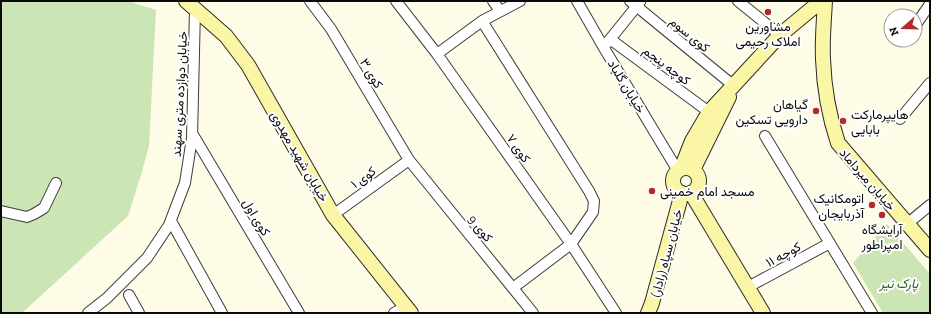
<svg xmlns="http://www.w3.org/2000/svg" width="931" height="314" viewBox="0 0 931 314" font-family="'Zilla Slab',Vazirmatn,serif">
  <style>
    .green { fill: #cbe5b4 }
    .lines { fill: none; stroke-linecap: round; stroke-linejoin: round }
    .street-casing { stroke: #3d3d3d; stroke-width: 12 }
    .secondary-casing { stroke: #2c2c2c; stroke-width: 16 }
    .street { stroke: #fff; stroke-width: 10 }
    .secondary { stroke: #fbf6a5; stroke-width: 14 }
    .poi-dot { fill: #b12b2a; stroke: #fff; stroke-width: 1.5 }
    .labels { text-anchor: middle; stroke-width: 4; stroke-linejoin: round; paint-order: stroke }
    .poi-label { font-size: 13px; fill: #0a0a0a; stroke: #fff }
    .street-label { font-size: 13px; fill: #0a0a0a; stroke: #fff }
    .park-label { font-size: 13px; font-style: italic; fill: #285d1e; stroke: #fff }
  </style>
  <rect width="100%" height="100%" fill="#fefbe7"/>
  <path class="green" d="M1,1h127l28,9 -7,136 -8,29 -13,41 -106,97h-21z
    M887,224l43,50v39h-47l-30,-50z"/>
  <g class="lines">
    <g class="street-casing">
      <path id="street" d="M310,1l21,28 78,131 124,153
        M396,1l41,53 134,190 45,69
        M493,1l7,10
        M577,1l27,47 74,123
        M630,1l104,85
        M738,1l42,34
        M482,21l107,170 5,10 -1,11 -22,32 -58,44
        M915,26l15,-22
        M610,39l99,73
        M607,43l33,-41
        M437,54l45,-33 38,-20
        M900,119l30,-36
        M192,133l107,180
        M765,136l107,177
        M1,211l26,6 7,-3 10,-6 12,-25
        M333,215l76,-55
        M171,221l51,92
        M907,224l23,-19
        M748,287l82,-44
        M129,295l10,18
        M88,313l19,-15 40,-40 22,-33 16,-42 7,-45 3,-129
        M394,313l11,-6"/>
    </g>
    <g class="secondary-casing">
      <path id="secondary" d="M186,1l40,35 22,29 85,150 78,98
        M825,1c-1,19 -3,39 -2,58 1,29 6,57 15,84l92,107
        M673 181a13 13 0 1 1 26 0a13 13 0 1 1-26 0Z
        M681,169l11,-28 17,-29 71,-77 41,-34
        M693,170l36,-73
        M691,193l72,120
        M648,313l4,-10 30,-110"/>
    </g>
    <use href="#street" class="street"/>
    <use href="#secondary" class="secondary"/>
  </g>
  <g class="poi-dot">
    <circle cx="768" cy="12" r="4"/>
    <circle cx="816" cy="111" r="4"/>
    <circle cx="843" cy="121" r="4"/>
    <circle cx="652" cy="191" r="4"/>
    <circle cx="872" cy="205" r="4"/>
    <circle cx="882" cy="215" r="4"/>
  </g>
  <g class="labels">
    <g class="poi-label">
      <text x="768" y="31">مشاورین<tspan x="768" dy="15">املاک رحیمی</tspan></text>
      <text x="808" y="109" text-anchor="end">گیاهان<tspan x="808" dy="15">دارویی تسکین</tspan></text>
      <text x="851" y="119" text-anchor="start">هایپرمارکت<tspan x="851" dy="15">بابایی</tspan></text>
      <text x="660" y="196" text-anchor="start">مسجد امام خمینی</text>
      <text x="864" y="203" text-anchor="end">اتومکانیک<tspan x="864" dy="15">آذربایجان</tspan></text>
      <text x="882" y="234">آرایشگاه<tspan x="882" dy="15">امپراطور</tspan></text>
    </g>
    <g class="street-label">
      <text transform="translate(690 34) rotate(39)" y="5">کوی سوم</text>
      <text transform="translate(667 65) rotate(37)" y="5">کوچه پنجم</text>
      <text transform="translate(372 73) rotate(59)" y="5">کوی ۳</text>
      <text transform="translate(627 86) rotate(59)" y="5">خیابان گلباد</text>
      <text transform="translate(179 94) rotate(-87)" y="5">خیابان دوازده متری سهند</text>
      <text transform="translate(519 148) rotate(55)" y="5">کوی ۷</text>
      <text transform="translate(300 156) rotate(60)" y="5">خیابان شهید مهدوی</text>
      <text transform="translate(363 177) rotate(-36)" y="5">کوی ۱</text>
      <text transform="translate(868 179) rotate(49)" y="5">خیابان میرداماد</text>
      <text transform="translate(257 217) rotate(59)" y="5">کوی اول</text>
      <text transform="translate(481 228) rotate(51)" y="5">کوی 9</text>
      <text transform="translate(666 253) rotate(-75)" y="5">خیابان سپاه (رادار)</text>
      <text transform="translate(783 254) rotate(-28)" y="5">کوچه ۱۱</text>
    </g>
    <g class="park-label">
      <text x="899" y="288">پارک نیر</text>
    </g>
  </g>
  <rect width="931" height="314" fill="none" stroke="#0a0a0a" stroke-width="4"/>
  <g transform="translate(903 28) rotate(250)"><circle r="19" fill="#ffffff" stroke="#9d9d9d"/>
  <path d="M0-3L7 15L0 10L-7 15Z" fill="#b12b2a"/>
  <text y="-6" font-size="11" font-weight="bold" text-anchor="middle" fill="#0a0a0a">N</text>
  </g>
</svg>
